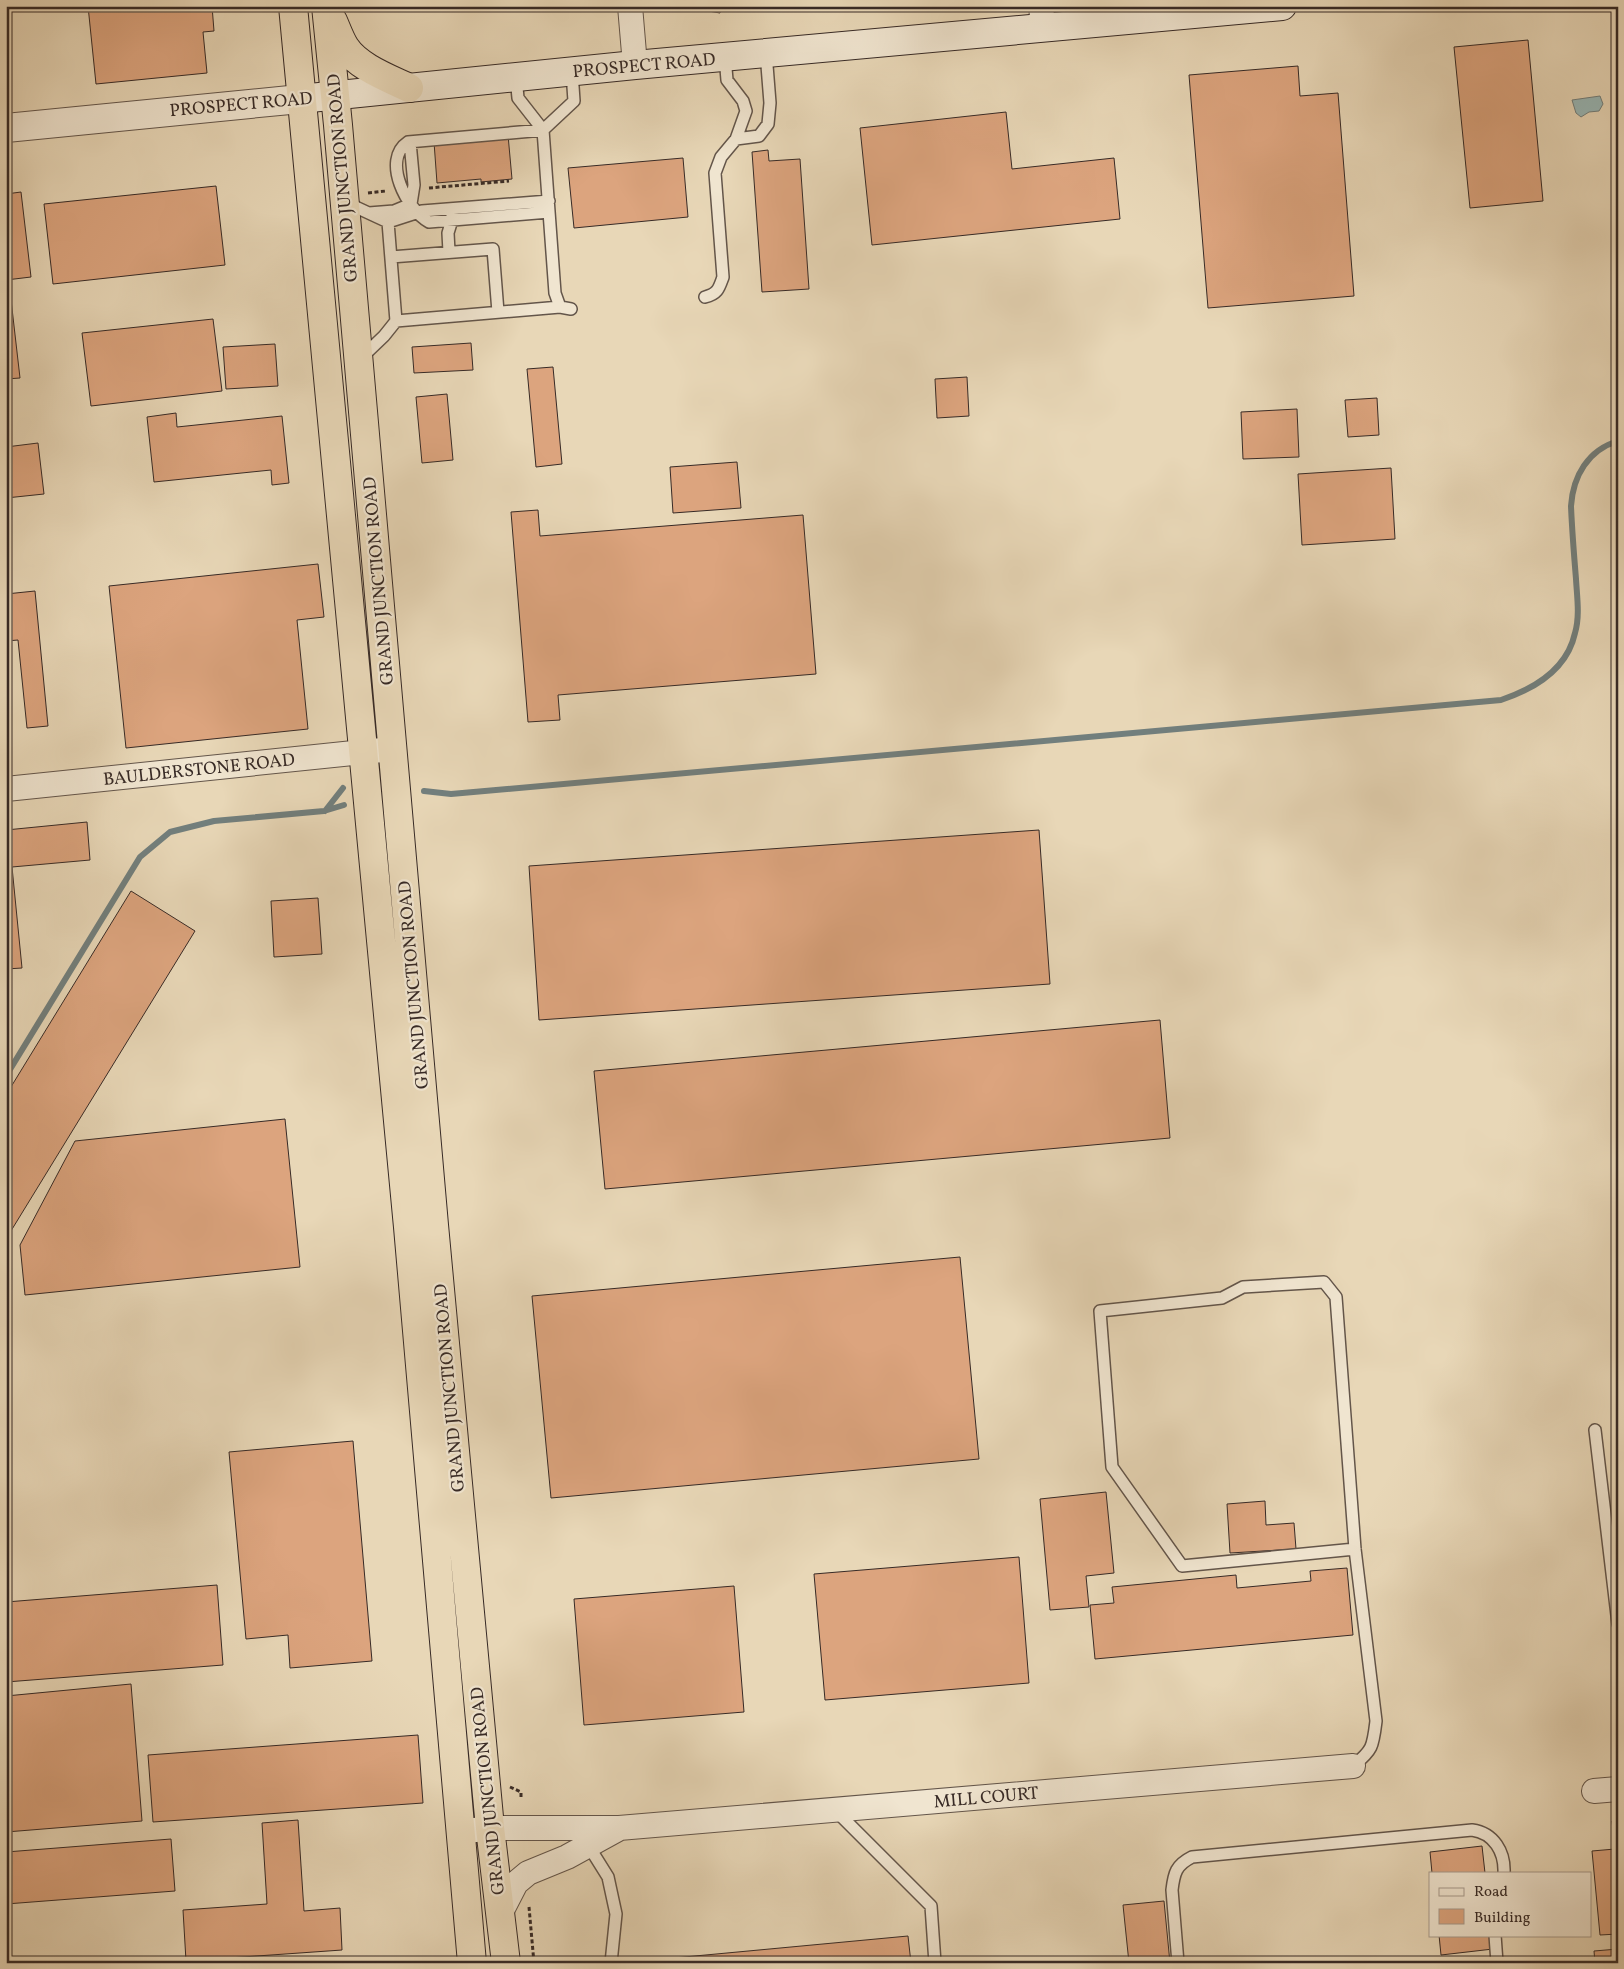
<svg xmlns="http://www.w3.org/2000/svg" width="1624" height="1969" viewBox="0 0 1624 1969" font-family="Vollkorn,serif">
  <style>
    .water { fill: #99b8b7; stroke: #727f7d }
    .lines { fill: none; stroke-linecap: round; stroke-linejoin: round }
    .stream { stroke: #727f7d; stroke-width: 6 }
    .building { fill: #dca47e; stroke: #372a26 }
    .service-casing { stroke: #63554a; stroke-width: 14 }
    .minor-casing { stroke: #63554a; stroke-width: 26 }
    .tertiary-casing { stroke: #63554a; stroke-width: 30 }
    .secondary-casing { stroke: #372a26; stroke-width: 30 }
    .trunk-casing { stroke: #372a26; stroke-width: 30 }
    .path { stroke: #372a26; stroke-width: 3; stroke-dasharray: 4 2.5; stroke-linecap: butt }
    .service { stroke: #f0e5d0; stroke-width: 11 }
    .minor { stroke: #f0e5d0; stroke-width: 24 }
    .tertiary { stroke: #f0e5d0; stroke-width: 28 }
    .secondary { stroke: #f0e5d0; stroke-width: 28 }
    .trunk { stroke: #e8d7b7; stroke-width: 28 }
    .labels { text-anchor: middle; stroke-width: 4.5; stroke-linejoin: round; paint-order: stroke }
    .street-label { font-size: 18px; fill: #372a26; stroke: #f0e5d0 }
  </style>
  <rect width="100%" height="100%" fill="#e8d7b7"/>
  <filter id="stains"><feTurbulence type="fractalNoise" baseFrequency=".004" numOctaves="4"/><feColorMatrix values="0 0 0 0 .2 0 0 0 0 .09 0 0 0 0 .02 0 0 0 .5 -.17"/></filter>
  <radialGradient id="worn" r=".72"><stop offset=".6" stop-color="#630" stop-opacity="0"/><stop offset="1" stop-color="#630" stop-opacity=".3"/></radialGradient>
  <path class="water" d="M1600,96l3,8 -4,7 -10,1 -8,5 -5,-4 -4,-13z"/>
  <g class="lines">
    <path class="stream" d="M424,791l27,3 1050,-94c33,-11 66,-30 74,-67 5,-17 2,-36 1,-54 -2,-24 -4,-49 -5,-73 2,-30 17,-56 47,-65
      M325,811l18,-23
      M6,1076l134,-219 30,-25 44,-11 110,-10 20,-6"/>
  </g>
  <path class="building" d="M88,6h124l2,25 -11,1 4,41 -111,11z
    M691,6h30l-1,7 -29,-5z
    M1528,40l15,161 -73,7 -16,-161z
    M1298,66l2,30 38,-3 16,203 -146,12 -19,-233z
    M1006,112l6,57 102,-11 6,61 -248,26 -12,-117z
    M508,135l4,44 -31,3v-3l-44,4 -3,-41z
    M768,150l1,11 31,-2 9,130 -47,3 -10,-140z
    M683,158l5,59 -114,11 -6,-60z
    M216,186l9,79 -172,19 -9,-80z
    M21,192l10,85 -25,3v-86z
    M10,291l10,87 -14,1v-87z
    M213,319l9,72 -131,15 -9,-73z
    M471,343l2,27 -59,3 -2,-26z
    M275,344l3,42 -52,3 -3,-42z
    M553,367l9,97 -26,3 -9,-98z
    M967,377l2,39 -32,2 -2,-39z
    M447,394l6,66 -31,3 -6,-66z
    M1377,398l2,37 -31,2 -3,-37z
    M1297,409l2,48 -56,2 -2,-47z
    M176,413l1,14 105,-11 7,67 -17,2 -1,-15 -117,12 -7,-65z
    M38,443l6,51 -38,4v-51z
    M737,462l4,46 -68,5 -3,-46z
    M1391,468l4,71 -93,6 -4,-71z
    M538,510l2,26 263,-21 13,159 -258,21 2,25 -32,2 -17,-210z
    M318,564l6,53 -27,3 11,109 -182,19 -17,-162z
    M35,591l13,135 -21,2 -9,-88 -12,1v-47z
    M87,822l3,38 -78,7 10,101 -16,1v-139z
    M1039,830l11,154 -511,36 -10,-154z
    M131,891l64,40 -189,308v-144z
    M318,898l4,56 -48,3 -3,-56z
    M1160,1020l10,118 -565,51 -11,-118z
    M285,1119l15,148 -275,28 -5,-50 55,-104z
    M960,1257l19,202 -428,39 -19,-202z
    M353,1441l19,220 -82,7 -2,-33 -42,4 -17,-187z
    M1106,1492l8,81 -28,3 3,31 -39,3 -10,-111z
    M1265,1501l1,24 28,-2 2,26 -66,4 -3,-49z
    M1019,1557l10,126 -204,17 -11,-126z
    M1347,1568l6,67 -258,24 -5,-54 24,-2 -2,-16 124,-12 1,13 74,-7 -1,-10z
    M217,1585l6,80 -217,17v-80z
    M734,1586l10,126 -160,13 -10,-126z
    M131,1684l11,137 -136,11v-136z
    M418,1735l5,68 -270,19 -5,-67z
    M298,1820l6,91 36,-3 2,42 -156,11 -3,-51 84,-6 -5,-81z
    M1618,1820v114l-18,1 -8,-84 23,-2 -3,-28z
    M171,1839l4,52 -169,13v-52z
    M1482,1846l3,27h-53l-2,-21z
    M1164,1901l6,62h-41l-6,-58z
    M1439,1935h52l2,14 -52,6z
    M908,1936l3,27h-280v-1z
    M1618,1949v14h-23l-1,-12z"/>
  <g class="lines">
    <g class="service-casing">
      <path id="service" d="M516,77l2,21 25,32 12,163 5,14 11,2
        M736,139l23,-3 9,-12 2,-21 -4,-50
        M347,203l41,19 34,-11 127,-10
        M549,212l-120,10c-22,-12 -48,-62 -21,-80l135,-12 31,-29 -2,-29
        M369,213l25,-2 17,-7 3,-19 -4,-43
        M449,252l-1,-19 4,-13v-7
        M391,257l102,-8 5,63
        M705,297c13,-3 14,-9 18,-20l-8,-104 6,-16 15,-18 10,-28 -3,-10 -16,-21 -2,-23
        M396,321l164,-14
        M361,358l23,-22 12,-15 -8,-99
        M1595,1430l23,194
        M1353,1766c20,-16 20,-20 23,-45l-21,-172 -19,-252 -12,-15 -81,5 -21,11 -122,13 12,156 70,99 173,-17
        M835,1810l96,96 4,57
        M588,1845l20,32 8,37 -5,49
        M1495,1935l2,28
        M1178,1963l-6,-73c2,-17 4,-25 20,-33l280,-27c22,3 33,22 32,43"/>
    </g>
    <g class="minor-casing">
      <path id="minor" d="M630,6l5,59
        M1041,6l2,21
        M6,789l386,-40
        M1594,1791l24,-2
        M460,1832l30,-4h129l734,-62
        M500,1914l16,-31 12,-10 39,-16 51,-28"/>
    </g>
    <g class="tertiary-casing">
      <path id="tertiary" d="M6,128l294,-29"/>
    </g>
    <g class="secondary-casing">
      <path id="secondary" d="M300,99l335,-34 647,-59"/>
    </g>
    <g class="trunk-casing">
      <path id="trunk" d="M293,6l115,1221 64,736
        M326,6l12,119 96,1100 56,603 16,135
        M333,21c4,9 7,18 12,26 13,20 43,31 64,41"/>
    </g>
    <path class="path" d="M429,188l80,-7
      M368,193l18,-2
      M510,1787l11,5v5
      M529,1907l5,56"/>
    <use href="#service" class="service"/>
    <use href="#minor" class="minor"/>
    <use href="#tertiary" class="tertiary"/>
    <use href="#secondary" class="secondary"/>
    <use href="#trunk" class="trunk"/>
  </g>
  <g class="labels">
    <g class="street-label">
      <text transform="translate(644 65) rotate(-5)" y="6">PROSPECT ROAD</text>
      <text transform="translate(241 104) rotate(-5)" y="6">PROSPECT ROAD</text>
      <text transform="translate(342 178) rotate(-95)" y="6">GRAND JUNCTION ROAD</text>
      <text transform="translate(378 581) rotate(-95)" y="6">GRAND JUNCTION ROAD</text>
      <text transform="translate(199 769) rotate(-6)" y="6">BAULDERSTONE ROAD</text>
      <text transform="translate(413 985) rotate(-95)" y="6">GRAND JUNCTION ROAD</text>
      <text transform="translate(449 1388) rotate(-95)" y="6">GRAND JUNCTION ROAD</text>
      <text transform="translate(487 1791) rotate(-96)" y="6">GRAND JUNCTION ROAD</text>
      <text transform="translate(986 1797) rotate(-5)" y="6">MILL COURT</text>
    </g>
  </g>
  <rect width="1624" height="1969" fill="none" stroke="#e8d7b7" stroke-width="25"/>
  <rect x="8" y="8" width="1609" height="1954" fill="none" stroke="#372a26" stroke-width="2.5"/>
  <rect x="12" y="12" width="1599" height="1944" fill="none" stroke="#372a26"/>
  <rect x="1429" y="1872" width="162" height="65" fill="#f0e5d0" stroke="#a69a8c"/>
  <rect x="1439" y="1888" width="25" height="8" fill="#f0e5d0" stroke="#a69a8c"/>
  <text x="1474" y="1896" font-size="15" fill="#372a26">Road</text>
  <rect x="1439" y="1909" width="25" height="15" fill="#dca47e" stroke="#a69a8c"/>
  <text x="1474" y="1922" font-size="15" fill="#372a26">Building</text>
  <rect width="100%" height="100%" filter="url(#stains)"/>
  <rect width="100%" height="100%" fill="url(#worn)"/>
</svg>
